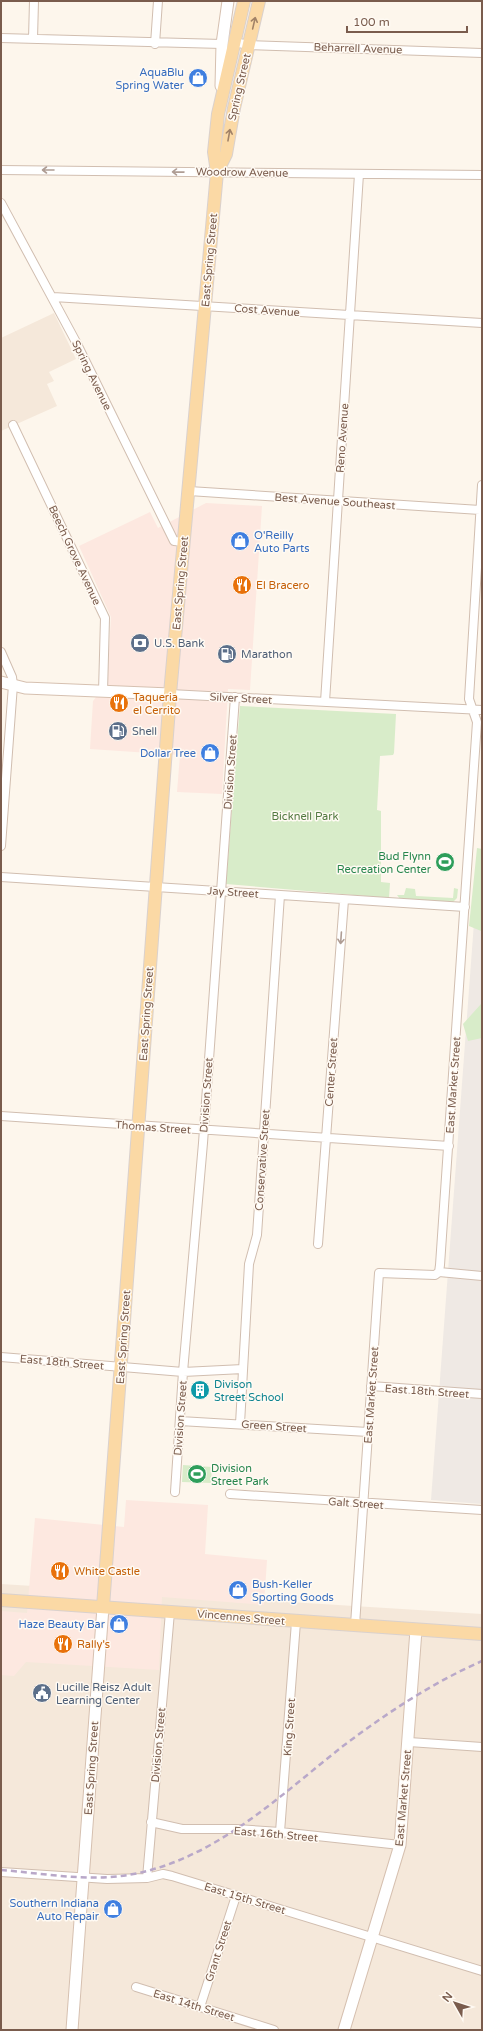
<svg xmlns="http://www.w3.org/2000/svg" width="483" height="2031" viewBox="0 0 483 2031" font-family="'Varela Round',sans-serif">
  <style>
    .residential { fill: #f5e8da }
    .commercial { fill: #fde8e0 }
    .industrial { fill: #efe9e4 }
    .green { fill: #d8ecc9 }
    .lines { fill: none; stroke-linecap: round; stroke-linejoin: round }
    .street-casing { stroke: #d1beb0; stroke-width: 10 }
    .secondary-casing { stroke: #d6c0b0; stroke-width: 13 }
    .primary-casing { stroke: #dad1cd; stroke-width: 14 }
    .street { stroke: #fff; stroke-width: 8 }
    .secondary { stroke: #fff; stroke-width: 11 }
    .primary { stroke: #fbd9a5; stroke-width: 12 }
    .rail { stroke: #b9a8c9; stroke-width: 2.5; stroke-dasharray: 6 4; stroke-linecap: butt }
    .oneway { stroke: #a18267 }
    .oneway2 { stroke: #af9d94 }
    .labels { text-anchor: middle; stroke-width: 3; stroke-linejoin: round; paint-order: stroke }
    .street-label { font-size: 11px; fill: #7a5c4d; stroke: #fffaf3 }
    .shop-label { font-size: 11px; fill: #366cbe; stroke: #fffaf3; text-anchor: end }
    .food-label { font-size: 11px; fill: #c56008; stroke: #fffaf3; text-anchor: start }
    .service-label { font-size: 11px; fill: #4e5e75; stroke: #fffaf3; text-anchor: start }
    .park-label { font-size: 11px; fill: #537a41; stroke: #fffaf3 }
    .leisure-label { font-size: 11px; fill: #27864d; stroke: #fffaf3; text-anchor: end }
    .culture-label { font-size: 11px; fill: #0d838f; stroke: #fffaf3; text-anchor: start }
  </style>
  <rect width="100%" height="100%" fill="#fdf6ec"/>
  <path class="residential" d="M54,313l22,46 -27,13 5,9 -7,3 10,22 -56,25v-93z
    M1,1584l481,30v416h-481z"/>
  <path class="commercial" d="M206,503l56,3 -12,184 -22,-1 -6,105 -45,-2 3,-37 -90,-6 3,-48 14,-18 4,-66 -32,-71 71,-34 8,16z
    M126,1500l82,5 -3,49 62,6 -3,45 -102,-8 -3,73 -133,-8 -12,14 -13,-1v-64l26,2 8,-95 89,9z"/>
  <path class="industrial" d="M475,909h7v595l-51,-4z"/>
  <path class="green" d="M240,706l156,8 -2,39 -1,2 -13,1 -3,54 4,1v71l9,1 -1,15 -163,-14z
    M477,848l5,1 -1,82 -12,-5z
    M406,888l9,1 1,7 37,2 1,-10 4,1 -1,9 -5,5 -52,-4 -3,-4h7z
    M482,988v50l-14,3 -5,-17 18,-20z
    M183,1465l29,2 -1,16 -29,-1z"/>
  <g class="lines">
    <g class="street-casing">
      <path id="street" d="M1,38l221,6
        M33,39l1,-38
        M234,42l15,3 233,8
        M155,44l3,-43
        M1,170l481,5
        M1,203l75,139 98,199 10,1
        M53,297l429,26
        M13,425l92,193 -2,74
        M189,491l291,19
        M1,652l11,25 1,8 -12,161
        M170,694l312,16
        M325,702l34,-528
        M1,877l464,30
        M1,1116l448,30
        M318,1244l26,-344
        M439,1272l43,4
        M1,1357l182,15 60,-3
        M371,1386l111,8
        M180,1421l188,11
        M240,1424l9,-160 8,-29 23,-340
        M175,1492l8,-120 20,-229 32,-446
        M230,1494l252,16
        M355,1625l24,-352 56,2 4,-3 1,-7 37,-543 -8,-23 13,-214
        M409,1742l73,5
        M151,1822l31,7h54l44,3 120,13
        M280,1832l16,-210
        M1,1872l106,7 40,-1 16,-4 9,2 310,95
        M147,1878l23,-266
        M136,1987l138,43
        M200,2007l36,-111"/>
    </g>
    <g class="secondary-casing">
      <path id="secondary" d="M221,86l1,-42 6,-43
        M1,682l24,6 145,6
        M72,2030l31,-423
        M344,2030l56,-185 16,-215"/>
    </g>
    <g class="primary-casing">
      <path id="primary" d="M217,172l9,-18 8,-46 25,-107
        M1,1600l481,34
        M103,1607l67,-913 47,-522 -3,-20 4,-38 26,-113"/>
    </g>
    <use href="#street" class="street"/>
    <use href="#secondary" class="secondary"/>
    <use href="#primary" class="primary"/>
    <path class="rail" d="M1,1870c39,3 89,12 127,5 85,-14 149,-77 215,-129 44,-33 89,-63 139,-85"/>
  </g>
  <defs><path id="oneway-shaft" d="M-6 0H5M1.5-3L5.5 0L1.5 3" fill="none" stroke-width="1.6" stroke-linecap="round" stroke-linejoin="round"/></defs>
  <g class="oneway">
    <use href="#oneway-shaft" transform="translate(254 23) rotate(-77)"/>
    <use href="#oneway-shaft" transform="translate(229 135) rotate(-80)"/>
  </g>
  <g class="oneway2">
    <use href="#oneway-shaft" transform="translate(48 170) rotate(-180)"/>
    <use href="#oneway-shaft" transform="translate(178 172) rotate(-179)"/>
    <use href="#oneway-shaft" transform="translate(341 938) rotate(94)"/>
  </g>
  <defs>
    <g id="shop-disc" transform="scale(1)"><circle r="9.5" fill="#3f7fe0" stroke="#fffaf3"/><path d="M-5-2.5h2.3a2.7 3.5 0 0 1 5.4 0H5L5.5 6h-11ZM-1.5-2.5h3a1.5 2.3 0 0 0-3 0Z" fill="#fff"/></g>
    <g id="restaurant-disc" transform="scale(1)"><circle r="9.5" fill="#e8710a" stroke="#fffaf3"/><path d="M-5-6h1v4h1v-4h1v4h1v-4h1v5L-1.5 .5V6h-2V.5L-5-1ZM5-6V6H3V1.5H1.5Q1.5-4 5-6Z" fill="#fff"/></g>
    <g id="bank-disc" transform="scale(1)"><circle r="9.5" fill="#5c6f8a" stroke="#fffaf3"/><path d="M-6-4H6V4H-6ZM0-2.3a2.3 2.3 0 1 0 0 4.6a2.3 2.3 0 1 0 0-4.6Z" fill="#fff"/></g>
    <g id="fuel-disc" transform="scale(1)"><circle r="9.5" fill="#5c6f8a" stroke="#fffaf3"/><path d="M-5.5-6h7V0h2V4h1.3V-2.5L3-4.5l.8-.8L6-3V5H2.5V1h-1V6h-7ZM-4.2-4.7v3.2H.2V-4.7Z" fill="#fff"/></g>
    <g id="stadium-disc" transform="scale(1)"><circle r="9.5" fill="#2e9e5b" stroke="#fffaf3"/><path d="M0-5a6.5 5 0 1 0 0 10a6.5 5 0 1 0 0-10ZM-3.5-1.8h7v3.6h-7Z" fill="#fff"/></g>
    <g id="building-disc" transform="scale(1)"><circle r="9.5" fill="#0f9aa8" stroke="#fffaf3"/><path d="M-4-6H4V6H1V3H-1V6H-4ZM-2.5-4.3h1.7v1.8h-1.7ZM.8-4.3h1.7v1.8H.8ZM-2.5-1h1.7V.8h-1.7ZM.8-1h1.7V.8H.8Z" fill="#fff"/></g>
    <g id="civic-disc" transform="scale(1)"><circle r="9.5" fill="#5c6f8a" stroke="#fffaf3"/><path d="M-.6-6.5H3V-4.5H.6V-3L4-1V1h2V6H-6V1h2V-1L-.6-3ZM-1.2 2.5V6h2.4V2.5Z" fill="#fff"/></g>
  </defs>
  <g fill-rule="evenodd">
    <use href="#shop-disc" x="198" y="78"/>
    <use href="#shop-disc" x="240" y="541"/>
    <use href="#restaurant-disc" x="242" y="585"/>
    <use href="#bank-disc" x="140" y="643"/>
    <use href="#fuel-disc" x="227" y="654"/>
    <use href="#restaurant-disc" x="119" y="703"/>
    <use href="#fuel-disc" x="118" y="731"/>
    <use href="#shop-disc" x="210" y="753"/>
    <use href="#stadium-disc" x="445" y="862"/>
    <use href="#building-disc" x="200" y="1390"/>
    <use href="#stadium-disc" x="197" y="1474"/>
    <use href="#restaurant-disc" x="60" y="1571"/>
    <use href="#shop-disc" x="238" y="1590"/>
    <use href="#shop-disc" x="119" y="1624"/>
    <use href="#restaurant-disc" x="63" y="1644"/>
    <use href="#civic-disc" x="42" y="1693"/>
    <use href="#shop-disc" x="113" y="1909"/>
  </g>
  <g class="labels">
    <g class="street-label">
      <text transform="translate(358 48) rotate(2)" y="4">Beharrell Avenue</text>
      <text transform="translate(239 87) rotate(-77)" y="4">Spring Street</text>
      <text transform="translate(242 172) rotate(1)" y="4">Woodrow Avenue</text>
      <text transform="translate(209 260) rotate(-85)" y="4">East Spring Street</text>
      <text transform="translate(267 310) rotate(4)" y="4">Cost Avenue</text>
      <text transform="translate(92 375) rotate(64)" y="4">Spring Avenue</text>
      <text transform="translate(342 438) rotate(-86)" y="4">Reno Avenue</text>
      <text transform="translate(335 501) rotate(4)" y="4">Best Avenue Southeast</text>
      <text transform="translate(75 555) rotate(65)" y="4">Beech Grove Avenue</text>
      <text transform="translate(180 583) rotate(-85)" y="4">East Spring Street</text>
      <text transform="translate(241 698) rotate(3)" y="4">Silver Street</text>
      <text transform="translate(230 772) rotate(-86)" y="4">Division Street</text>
      <text transform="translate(233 892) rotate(4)" y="4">Jay Street</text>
      <text transform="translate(146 1014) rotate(-86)" y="4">East Spring Street</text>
      <text transform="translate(331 1072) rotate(-86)" y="4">Center Street</text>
      <text transform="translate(453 1085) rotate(-86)" y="4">East Market Street</text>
      <text transform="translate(206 1095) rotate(-86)" y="4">Division Street</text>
      <text transform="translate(153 1127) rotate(4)" y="4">Thomas Street</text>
      <text transform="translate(262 1160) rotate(-86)" y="4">Conservative Street</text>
      <text transform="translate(123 1337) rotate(-86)" y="4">East Spring Street</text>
      <text transform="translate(62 1362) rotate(5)" y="4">East 18th Street</text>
      <text transform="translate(427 1391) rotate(4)" y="4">East 18th Street</text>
      <text transform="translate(371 1395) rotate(-86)" y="4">East Market Street</text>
      <text transform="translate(180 1418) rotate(-86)" y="4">Division Street</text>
      <text transform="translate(274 1426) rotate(4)" y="4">Green Street</text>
      <text transform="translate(356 1503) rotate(4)" y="4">Galt Street</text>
      <text transform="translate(241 1617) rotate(5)" y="4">Vincennes Street</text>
      <text transform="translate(289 1727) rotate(-86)" y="4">King Street</text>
      <text transform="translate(158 1745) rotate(-85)" y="4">Division Street</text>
      <text transform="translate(91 1768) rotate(-86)" y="4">East Spring Street</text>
      <text transform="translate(403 1798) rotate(-85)" y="4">East Market Street</text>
      <text transform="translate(276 1834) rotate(5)" y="4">East 16th Street</text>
      <text transform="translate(245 1898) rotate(17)" y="4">East 15th Street</text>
      <text transform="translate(218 1951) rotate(-72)" y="4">Grant Street</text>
      <text transform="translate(194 2005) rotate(17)" y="4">East 14th Street</text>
    </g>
    <g class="shop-label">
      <text x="184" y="76">AquaBlu<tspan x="184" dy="13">Spring Water</tspan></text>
      <text x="254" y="539" text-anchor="start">O'Reilly<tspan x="254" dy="13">Auto Parts</tspan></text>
      <text x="196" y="757">Dollar Tree</text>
      <text x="252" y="1588" text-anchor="start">Bush-Keller<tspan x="252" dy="13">Sporting Goods</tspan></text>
      <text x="105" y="1628">Haze Beauty Bar</text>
      <text x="99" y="1907">Southern Indiana<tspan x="99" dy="13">Auto Repair</tspan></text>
    </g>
    <g class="food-label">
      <text x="256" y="589">El Bracero</text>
      <text x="133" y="701">Taqueria<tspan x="133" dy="13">el Cerrito</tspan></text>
      <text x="74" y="1575">White Castle</text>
      <text x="77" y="1648">Rally's</text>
    </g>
    <g class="service-label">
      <text x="154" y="647">U.S. Bank</text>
      <text x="241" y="658">Marathon</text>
      <text x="132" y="735">Shell</text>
      <text x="56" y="1691">Lucille Reisz Adult<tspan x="56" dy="13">Learning Center</tspan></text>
    </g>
    <g class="park-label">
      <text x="305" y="820">Bicknell Park</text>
    </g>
    <g class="leisure-label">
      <text x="431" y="860">Bud Flynn<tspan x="431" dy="13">Recreation Center</tspan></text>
      <text x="211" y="1472" text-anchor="start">Division<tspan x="211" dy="13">Street Park</tspan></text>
    </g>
    <g class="culture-label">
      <text x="214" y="1388">Divison<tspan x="214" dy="13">Street School</tspan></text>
    </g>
  </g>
  <rect width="483" height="2031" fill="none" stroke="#7a5c4d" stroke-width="4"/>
  <g transform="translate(455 2003) rotate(309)" stroke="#fffaf3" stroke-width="3" paint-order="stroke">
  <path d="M0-3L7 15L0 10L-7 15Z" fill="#7a5c4d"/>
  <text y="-6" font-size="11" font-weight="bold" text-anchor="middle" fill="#7a5c4d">N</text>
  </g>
  <path d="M347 26v6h120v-6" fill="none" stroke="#7a5c4d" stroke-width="2"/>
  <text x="353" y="26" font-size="12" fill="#7a5c4d" stroke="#fffaf3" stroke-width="3" paint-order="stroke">100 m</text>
</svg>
